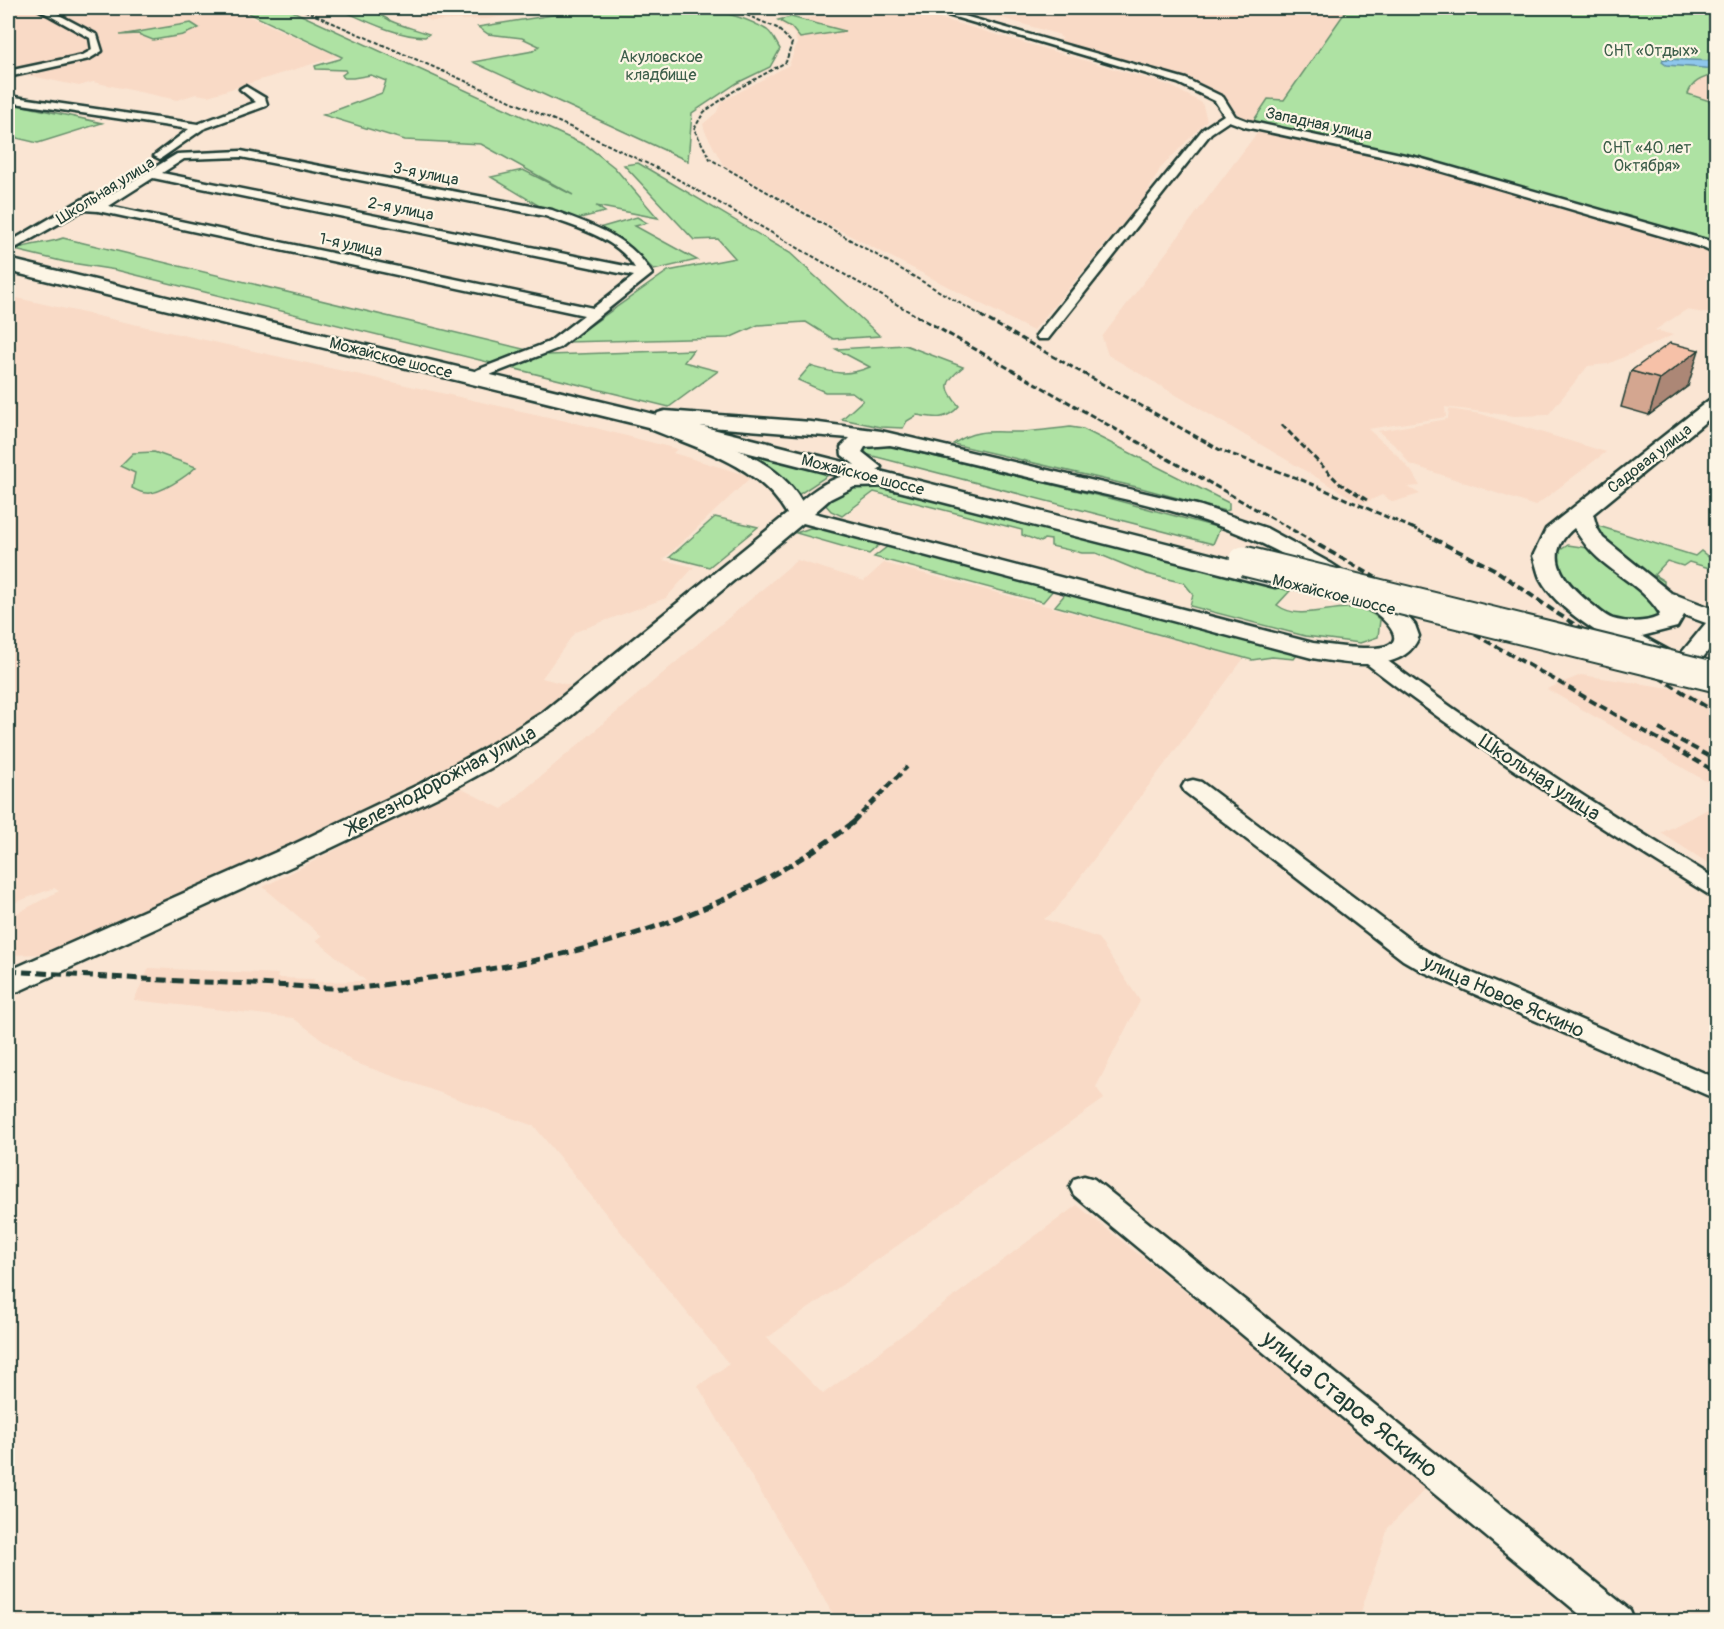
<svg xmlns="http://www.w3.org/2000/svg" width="1724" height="1629" viewBox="0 0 1724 1629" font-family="Pangolin,sans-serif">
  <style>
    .built { fill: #f9dac6 }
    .green { fill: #aee2a3; stroke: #66906c; stroke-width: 1.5 }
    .water { fill: #8ec6ec; stroke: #628fa2; stroke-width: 1.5 }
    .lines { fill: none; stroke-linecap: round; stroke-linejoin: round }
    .minor-casing { stroke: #1f3d34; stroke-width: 5 }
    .tertiary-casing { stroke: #1f3d34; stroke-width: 5 }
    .primary-casing { stroke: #1f3d34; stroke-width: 5 }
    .minor { fill: #fcf5e5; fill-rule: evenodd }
    .tertiary { fill: #fcf5e5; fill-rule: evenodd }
    .primary { fill: #fcf5e5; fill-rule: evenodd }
    .rail-far3 { stroke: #1f3d34; stroke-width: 2; stroke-dasharray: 4 2; stroke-linecap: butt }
    .rail-far2 { stroke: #1f3d34; stroke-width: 3; stroke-dasharray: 6 3; stroke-linecap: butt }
    .rail-far1 { stroke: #1f3d34; stroke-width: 4; stroke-dasharray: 8 4; stroke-linecap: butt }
    .rail { stroke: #1f3d34; stroke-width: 5; stroke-dasharray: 10 5; stroke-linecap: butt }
    .primary-bridge-casing { stroke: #1f3d34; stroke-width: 33; stroke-linecap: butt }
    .primary-bridge { stroke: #fcf5e5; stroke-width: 29 }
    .wall { fill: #d4a690; stroke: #1f3d34; stroke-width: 1.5 }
    .shaded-wall { fill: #ac8776; stroke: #1f3d34; stroke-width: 1.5 }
    .building { fill: #f6c1a8; stroke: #1f3d34; stroke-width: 1.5 }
    .labels { text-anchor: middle; stroke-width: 4.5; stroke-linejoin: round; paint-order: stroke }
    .far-park-label { font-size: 16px; fill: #3c5e4a; stroke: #fcf5e5 }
    .far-street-label { font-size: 16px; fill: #1f3d34; stroke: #fcf5e5 }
    .street-label { font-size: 20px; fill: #1f3d34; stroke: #fcf5e5 }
    .near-street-label { font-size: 24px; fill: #1f3d34; stroke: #fcf5e5 }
  </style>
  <rect width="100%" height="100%" fill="#fae5d3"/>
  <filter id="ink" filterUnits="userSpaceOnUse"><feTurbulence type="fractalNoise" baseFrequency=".0167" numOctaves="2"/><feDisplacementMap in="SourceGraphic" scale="12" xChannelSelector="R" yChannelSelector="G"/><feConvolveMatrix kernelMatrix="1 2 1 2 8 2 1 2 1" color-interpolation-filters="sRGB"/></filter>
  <g filter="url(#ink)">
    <path class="built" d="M8,8h223l107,48 -130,40 -12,-2 -19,6 -84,-18 -14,4 -71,-15z
      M399,8h153l-65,11 -55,2z
      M864,8h41l264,77 33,18 5,17 -47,49 -15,28 -112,134 -211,-110 -99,-56 -18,-34 -2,-7 14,-12 4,-10 68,-37 8,-22 -3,-10 -15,-10z
      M968,8h380l-64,92 -32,23 -12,-6 -15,-19 -23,-13 -144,-45 5,-1 -4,-3 1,-1z
      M1716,74v29l-28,-9 2,-8 10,-6z
      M1257,133h11l140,29 293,86 15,11 -11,19 11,9v28l-30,-5 -31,20 18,5 -65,29 -20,2 -40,49 -34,1 -69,-9 1,10 -78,12 28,25 16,18 8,14 -12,1 12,7 -27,8 -11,-7 -20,9 -254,-149 -6,-18z
      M8,296l576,129 93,24 -4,4 73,22 3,4 -86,81 31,7 -28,31 -91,34 -33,46 34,9 -68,52 -232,113 -234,102 -34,1v-37l51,-27 -5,-3 -46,17z
      M1449,409l32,5 125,38 -71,54 -126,-42 -9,-14 -22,-19 70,-12z
      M797,560l67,21 20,-18 360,95 -189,253 -11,8 54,19 42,63 -44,86 8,12 -337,239 56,56 254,-189 351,281 -40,42 -30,93h-521l-139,-235 31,-22 -195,-238 -181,-64 -60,-44 -159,-18 15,-32 129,6 -1,4 37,1 -1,3 53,-1 -50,-41 6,-4 -59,-49 195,-100 44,22z
      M1581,675l104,15 31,18v79l-169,-98z
      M1716,805v63l-55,-35z"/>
    <path class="green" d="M238,8h48l301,138 27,21 44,51 -62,-12 9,6 -33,8 -31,-13 -50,-30 32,-7 50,25 -92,-51 -76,-4 -82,-25 59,-22 4,-12 -15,-6 -18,3h-9l-2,-3 4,-3 -1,-2 -29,-1 -1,-3 25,-7 2,-2z
      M337,8c24,-2 33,0 54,13 7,4 28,9 38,13l-4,3c-31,-1 -60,-17 -88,-29z
      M596,8c56,0 122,-8 171,22 6,4 9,13 13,19l-10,18 -33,16 -45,30 -4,48 -215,-99 60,-11 6,-5 -17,-8 -34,-4 -10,-7z
      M1348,8h368v66c-12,4 -24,6 -28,20l28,9v138l-297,-82 -167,-36 16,-24 16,1z
      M791,17l54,14 -45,7 -9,-11 -13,-7z
      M191,23l8,5 -16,7 -30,5 -15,-6 -18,1z
      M19,105l83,18 -64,20 -30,-7v-27z
      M638,163l152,90 90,83 -47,3 -27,-17 -48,3 -29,13 -162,4 101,-71 67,-13 -17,-19 -24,1 -70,-75z
      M637,217l10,6 -12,3 62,34 -43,10 -28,-28 -27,-14z
      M63,238l485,117 145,-5 -9,12 34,9 -49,36 -553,-137 -51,-8 -50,-12c16,-7 32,-6 48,-12z
      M905,345l58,22c-19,15 -20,21 -4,39 -12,15 -25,12 -42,9l-10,6 -4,7 -23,-1 -38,-8 21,-19 -11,-8h-27l-27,-12 12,-14c24,7 35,11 60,1l-34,-18z
      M1070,427l13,2 146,74v7l-4,1 -84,-23 -188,-44c24,-17 42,-11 69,-12 16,-1 32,-3 48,-5z
      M874,444l12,1 222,53 112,30 -7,16 -348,-90 1,-6z
      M154,452l42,15c-9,9 -37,28 -50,26 -5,0 -10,-3 -14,-5l3,-15 -15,-7 13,-13z
      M762,457l60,14 5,5 -32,21 -36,-38z
      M866,484l424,107 -13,14c31,23 72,-15 103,15l-2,17 -18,6 -55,-7 -115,-30 3,-12 -9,-11 -37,-9 -51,-21h-14l-31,-7v-6l-7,-1 -3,3 -19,-7v-5l-148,-38 -32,24 -11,-5 -6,-7 19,-16z
      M715,517l43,10 -49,40 -39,-10z
      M1592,524l103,32 6,-5 15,12v7l-27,-8 -6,4 -16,-5 -13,14 10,6v8l37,19 15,4 -36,-9 -84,-68z
      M810,528l31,4 39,12 -11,10 -73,-21z
      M1568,545l20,3 9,6 60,52 3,11 -10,5h-38l-40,-27 -16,-30 3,-14z
      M887,547h5l162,42 -11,13 -169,-45z
      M1066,593l231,62 -3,4 -22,-2 -20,3 -197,-54z"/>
    <path class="water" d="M1663,59l53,2v8l-50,-4 -4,-3z"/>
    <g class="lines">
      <g class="minor-casing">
        <path id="minor" d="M36,8h10l51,27 5,16 -13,8 -81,18v-6l75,-16 9,-5 -2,-12z
          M924,8h12l250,71 37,18 12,19 13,5 171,37 294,84 3,3v9l-13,-6 -290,-85 -168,-36 -16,-6 -18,12 -163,206h-10l-2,-3 2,-3 165,-204 21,-14 -9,-14 -37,-18z
          M245,86l20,12 2,6 -1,2 -63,23 -43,30 -6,-3 2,-2 33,-25 -181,-27v-6l190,28 58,-22 -16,-13z
          M241,151l311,59c39,15 78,26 100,64l-93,74 -77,30 -8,-5 3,-3 72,-28 35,-27 -486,-104 -15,-1 -75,42v-9l82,-48h8l2,3 -4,5 81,-49zM241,157l304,59c30,11 73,22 90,52l-473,-95 22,-14zM153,178l481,98 -41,32 -484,-102z
          M1370,651l7,2c109,82 223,155 339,226v17l-8,-2c-119,-73 -235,-148 -345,-233l-3,-4 3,-4z
          M1193,780l8,2 220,166 21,12 274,118v21l-292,-127 -21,-12 -218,-168 -3,-5 3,-5z
          M1084,1176l10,3 536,431 5,12h-46l-515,-427 -4,-8 4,-8z"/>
      </g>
      <g class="tertiary-casing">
        <path id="tertiary" d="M1716,398v15l-123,101 4,14 6,10 68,55 45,17v31l-22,28 -9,3 -9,-3 -2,-3 -14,-1c-38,-19 -99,-47 -120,-87 -3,-7 -4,-15 -7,-22l13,-27 163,-129zM1574,528c7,11 14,21 24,30 21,19 47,31 62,56l-2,3c-13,6 -32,6 -45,2 -9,-3 -16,-11 -23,-16 -26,-21 -49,-48 -16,-75zM1684,615l22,8 -27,33 -37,-20 35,-9z
          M665,411l146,11 70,9 320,75 65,22 66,36 68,44 15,17 4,11c-14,40 -74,27 -107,22l-509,-135 -243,202 -53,34 -67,37 -130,62 -291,133 -11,3v-23l282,-125 130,-62 67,-37 55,-34 245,-199c-28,-49 -87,-65 -137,-85l-3,-4 3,-4 6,-2 -1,-2 3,-4zM672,424l178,14 -9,9 1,8 21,16 6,2c-26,-2 -50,12 -68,28 -25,-44 -85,-60 -129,-77zM890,445c55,11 109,26 164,38 64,15 131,27 193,54 41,17 81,43 118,68 26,18 51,45 -2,43 -17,0 -33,-3 -50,-5l-499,-130 16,-14 24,-12 45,-1 3,-5 -3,-5 -28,-3 6,-2 4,-4 -19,-15 3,-5z"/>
      </g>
      <g class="primary-casing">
        <path id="primary" d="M8,259l633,152 644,162 4,6 -4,6 -10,2 -639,-163 -628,-153z"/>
      </g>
      <use href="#minor" class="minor"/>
      <use href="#tertiary" class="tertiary"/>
      <use href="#primary" class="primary"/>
      <path class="rail-far3" d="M299,8l280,123 86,41 254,145
        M730,8l47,20 15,15 -6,19 -52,29 -30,21 -10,17 16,30 274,158"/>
      <path class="rail-far2" d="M917,316l393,224
        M981,316l239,134 82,30 115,50
        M1282,425l57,58 28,17
        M1411,527l26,13"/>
      <path class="rail-far1" d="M1308,539l408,233
        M1434,539l60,30 64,45 158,99
        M1659,729l57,31
        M853,822l54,-55"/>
      <path class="rail" d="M8,971c82,5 163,10 245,13 33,1 67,5 100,4 25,-1 51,-7 77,-10 149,-19 304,-63 425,-157"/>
      <g class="primary-bridge-casing">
        <path id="primary-bridge" d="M1244,561l472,116"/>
      </g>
      <use href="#primary-bridge" class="primary-bridge"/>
    </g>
    <path class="wall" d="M1631,371l57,15 -39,29 -28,-8z"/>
    <path class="shaded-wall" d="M1699,350l-11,36 -39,29 11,-36z"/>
    <path class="building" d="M1670,343l29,7 -39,29 -29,-8z"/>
  </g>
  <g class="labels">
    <g class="far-park-label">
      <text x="1651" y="56">СНТ «Отдых»</text>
      <text x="661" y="62">Акуловское<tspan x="661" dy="18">кладбище</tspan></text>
      <text x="1647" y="153">СНТ «40 лет<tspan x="1647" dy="18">Октября»</tspan></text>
    </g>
    <g class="far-street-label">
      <text transform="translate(1319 123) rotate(12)" y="6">Западная улица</text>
      <text transform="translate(426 173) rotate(11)" y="6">3-я улица</text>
      <text transform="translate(105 190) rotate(-32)" y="6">Школьная улица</text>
      <text transform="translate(401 208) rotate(11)" y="6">2-я улица</text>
      <text transform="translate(351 244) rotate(12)" y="6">1-я улица</text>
      <text transform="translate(391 357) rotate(14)" y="6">Можайское шоссе</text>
      <text transform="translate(1649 458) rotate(-38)" y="6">Садовая улица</text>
      <text transform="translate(863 474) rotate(14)" y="6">Можайское шоссе</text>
      <text transform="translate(1334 594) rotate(14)" y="6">Можайское шоссе</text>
    </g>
    <g class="street-label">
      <text transform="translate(1540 777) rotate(33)" y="7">Школьная улица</text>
      <text transform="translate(441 780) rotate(-28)" y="7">Железнодорожная улица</text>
      <text transform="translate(1504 996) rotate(24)" y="7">улица Новое Яскино</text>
    </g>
    <g class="near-street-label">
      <text transform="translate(1350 1404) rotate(39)" y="8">улица Старое Яскино</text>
    </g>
  </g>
  <rect width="1724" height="1629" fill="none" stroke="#fcf5e5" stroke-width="30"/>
  <rect x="15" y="15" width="1694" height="1599" fill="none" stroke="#1f3d34" stroke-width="2" filter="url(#ink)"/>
</svg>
